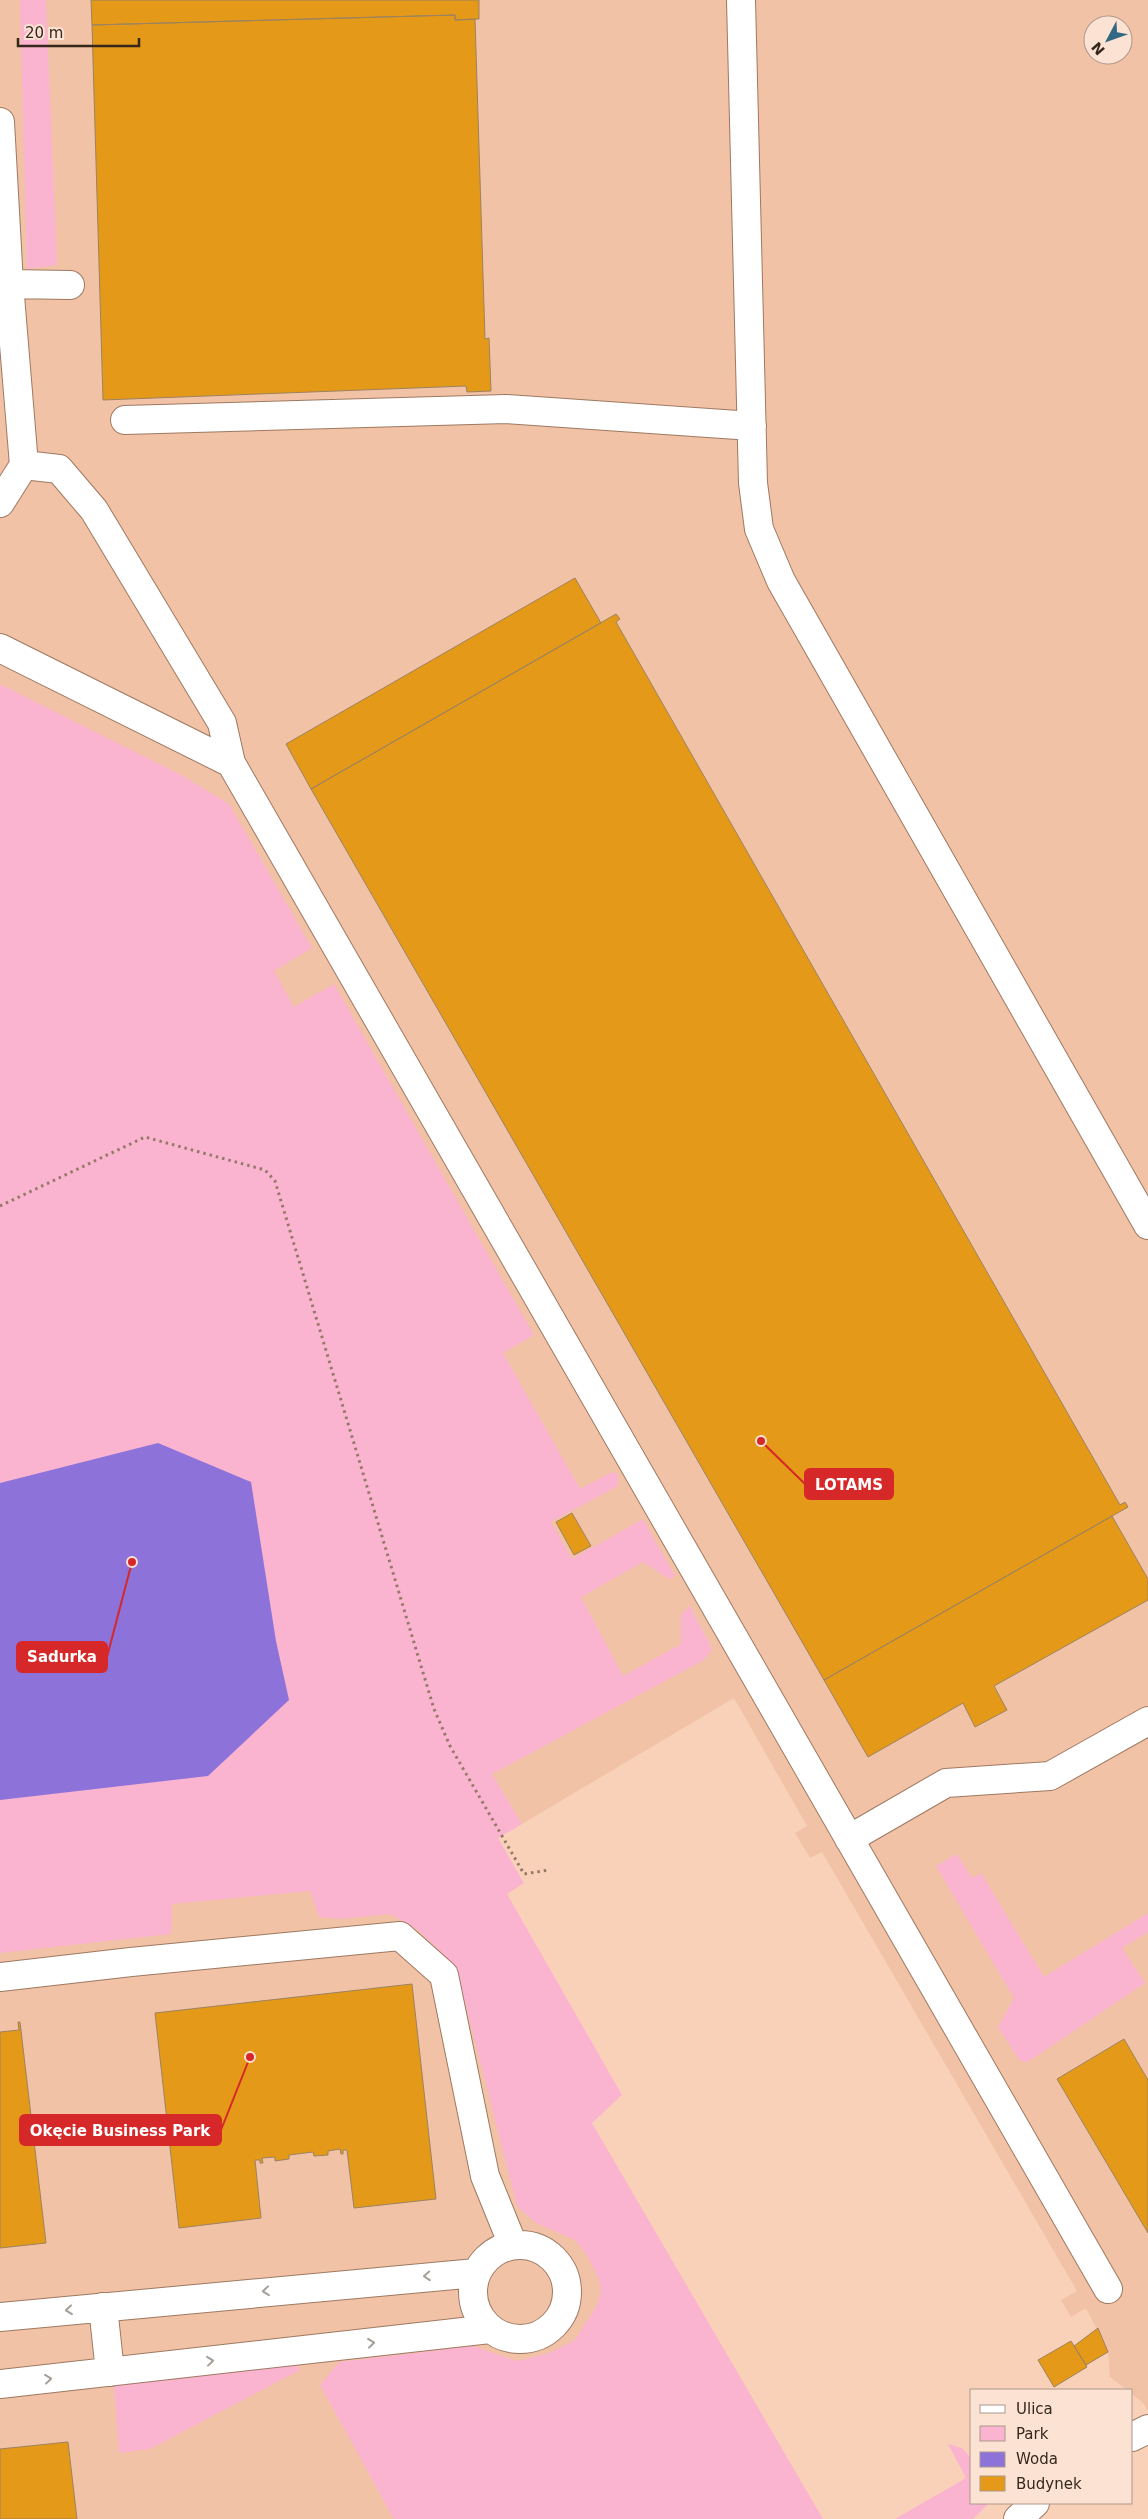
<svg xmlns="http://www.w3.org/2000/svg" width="1148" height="2519" viewBox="0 0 1148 2519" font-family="'DejaVu Sans',sans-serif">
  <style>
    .built { fill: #f1c2a5; fill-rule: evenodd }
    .green { fill: #fbb4d0 }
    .water { fill: #8d72da }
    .building { fill: #e49a18; stroke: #9c8260 }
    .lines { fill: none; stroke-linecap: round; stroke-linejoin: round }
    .minor-casing { stroke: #9e7962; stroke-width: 30 }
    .path { stroke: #947968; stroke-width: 3; stroke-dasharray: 2.5 4; stroke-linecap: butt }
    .minor { stroke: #fff; stroke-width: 28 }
    .oneway { stroke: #a59e99 }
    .leader { fill: none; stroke: #d62828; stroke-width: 2 }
    .callout-dot { fill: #d62828; stroke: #fbe2d3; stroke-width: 2 }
    .callout { fill: #d62828; stroke: #d62828; stroke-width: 2 }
    .callout-label { font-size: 15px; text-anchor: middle; font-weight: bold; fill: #fff }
  </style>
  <rect width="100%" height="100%" fill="#f9d1b8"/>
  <path class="built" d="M0,0h1148v2411l-4,-7 -12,-10v-4h-5l-17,-13 -2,-25 -22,-44 -15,9 -10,-17 16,-9 -255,-439 -12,6 -15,-25 12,-7 -73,-128 -212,126 -31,-49 -491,-591zM1093,25h30v30h-30z
    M382,1820l371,699h-753v-640z"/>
  <path class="green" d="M20,0h26l11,265 -30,4z
    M0,684l183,92 46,28 83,144 -38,23 20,36 40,-23 200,351 -31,18 77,136 32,-17 6,2v12l-67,36 21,37 71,-40 32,57 -6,3 -26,-17 -62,35 42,79 58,-32v-29l9,-9 22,43 -8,11 -212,114 30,50 -24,14 26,45 -17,11 115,201 -30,28 231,396h-429l-74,-134 19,-23 134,-16 44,15 32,-8 26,-13 21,-33 5,-15 -2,-12 -12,-25 -12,-15 -39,-17 -19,-17 -55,-216 -16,-33 -27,-26 -29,-17 -48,5 -23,-2 -9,-26 -138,13 -1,30 -171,19z
    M957,1854l15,24 9,-5 63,104 104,-64v19l-26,16 23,35 -117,79 -8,-1 -22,-34 16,-29 -78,-132z
    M295,2363l5,7 -150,79 -31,4 -5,-67z
    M948,2444l14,4 10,11v44h17l-16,16h-78l71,-41z"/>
  <path class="water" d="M158,1443l93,39 25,159 13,59 -81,76 -208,24v-317z"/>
  <path class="building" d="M91,0h388v19l-24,1v-5l-363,10z
    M455,15v5l20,-1 10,320 4,-1 2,53 -24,1 -1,-6 -363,14 -11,-375z
    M575,578l26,45 -290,166 -25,-45z
    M616,614l4,5 -4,3 504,883 5,-3 3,5 -304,173 -513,-891z
    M572,1513l19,33 -17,9 -18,-33z
    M1112,1516l36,63v21l-154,86 13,24 -32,17 -12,-24 -95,54 -44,-77z
    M412,1984l24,215 -82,9 -7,-58h-4v4h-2l-1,-5 -12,2v4l-14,1 -1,-4 -24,3v4l-14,2v-4l-13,1 1,5h-3v-3h-5l6,58 -82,10 -24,-215z
    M18,2022h2l26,221 -46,5v-216l19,-2z
    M1124,2039l24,41v153l-91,-154z
    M1098,2328l10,24 -22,13 -12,-19z
    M1071,2341l16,26 -33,20 -16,-27z
    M68,2442l9,77h-77v-70z"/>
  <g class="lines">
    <g class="minor-casing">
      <path id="minor" d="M741,0l12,483 6,46 22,52 367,644
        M0,122l9,162 15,181 -24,38
        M9,284l61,1
        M125,420l381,-11 246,17
        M24,465l35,4 35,41 128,213 9,40 877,1526
        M0,648l231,115
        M849,1839l97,-56 104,-7 98,-55
        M0,1977l131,-15 269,-26 44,39 41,201 28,69
        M473 2292a47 47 0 1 1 94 0a47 47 0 1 1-94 0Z
        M103,2307l7,65
        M0,2317l476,-44
        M0,2384l490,-55
        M1132,2437l16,-8
        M1018,2519l17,-16"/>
    </g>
    <path class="path" d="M0,1206l145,-69 120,33 10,11 159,528 16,37 74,128 25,-4"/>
    <use href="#minor" class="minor"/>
  </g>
  <defs><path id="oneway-chevron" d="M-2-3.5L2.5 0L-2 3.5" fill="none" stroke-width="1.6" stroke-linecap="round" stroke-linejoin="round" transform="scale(1.25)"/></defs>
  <g class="oneway">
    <use href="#oneway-chevron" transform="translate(427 2276) rotate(176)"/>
    <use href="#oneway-chevron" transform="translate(266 2291) rotate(174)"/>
    <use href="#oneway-chevron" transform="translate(69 2310) rotate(174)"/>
    <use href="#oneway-chevron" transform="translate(371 2343) rotate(-6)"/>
    <use href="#oneway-chevron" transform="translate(210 2361) rotate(-6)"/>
    <use href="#oneway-chevron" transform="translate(48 2379) rotate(-6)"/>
  </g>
  <path class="leader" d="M761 1441L805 1484M132 1562L107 1657M250 2057L221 2130"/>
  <g class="callout-dot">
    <circle cx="761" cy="1441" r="5"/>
    <circle cx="132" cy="1562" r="5"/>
    <circle cx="250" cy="2057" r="5"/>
  </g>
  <g class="callout">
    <rect x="805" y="1469" width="88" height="30" rx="5"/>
    <rect x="17" y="1642" width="90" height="30" rx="5"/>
    <rect x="20" y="2115" width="201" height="30" rx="5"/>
  </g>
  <g class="callout-label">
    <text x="849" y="1490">LOTAMS</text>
    <text x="62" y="1662">Sadurka</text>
    <text x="120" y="2136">Okęcie Business Park</text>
  </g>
  <rect x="970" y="2389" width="162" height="115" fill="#fbe2d3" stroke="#ac978a"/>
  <rect x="980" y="2405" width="25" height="8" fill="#ffffff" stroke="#ac978a"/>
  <text x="1016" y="2414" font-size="15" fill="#36271d">Ulica</text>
  <rect x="980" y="2426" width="25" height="15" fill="#fbb4d0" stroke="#ac978a"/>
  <text x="1016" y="2439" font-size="15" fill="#36271d">Park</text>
  <rect x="980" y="2452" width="25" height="15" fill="#8d72da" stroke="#ac978a"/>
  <text x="1016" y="2464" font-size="15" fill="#36271d">Woda</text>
  <rect x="980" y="2476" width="25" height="15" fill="#e49a18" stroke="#ac978a"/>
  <text x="1016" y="2489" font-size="15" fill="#36271d">Budynek</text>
  <g transform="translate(1108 40) rotate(229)"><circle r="24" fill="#fbe2d3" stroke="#ac978a"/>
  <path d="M0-4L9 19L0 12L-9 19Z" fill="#336884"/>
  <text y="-8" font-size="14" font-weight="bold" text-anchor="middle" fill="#36271d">N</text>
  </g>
  <path d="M18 38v8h121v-8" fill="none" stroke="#36271d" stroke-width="2.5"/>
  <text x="25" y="38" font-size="15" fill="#36271d" stroke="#fbe2d3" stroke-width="4" paint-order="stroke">20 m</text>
</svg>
